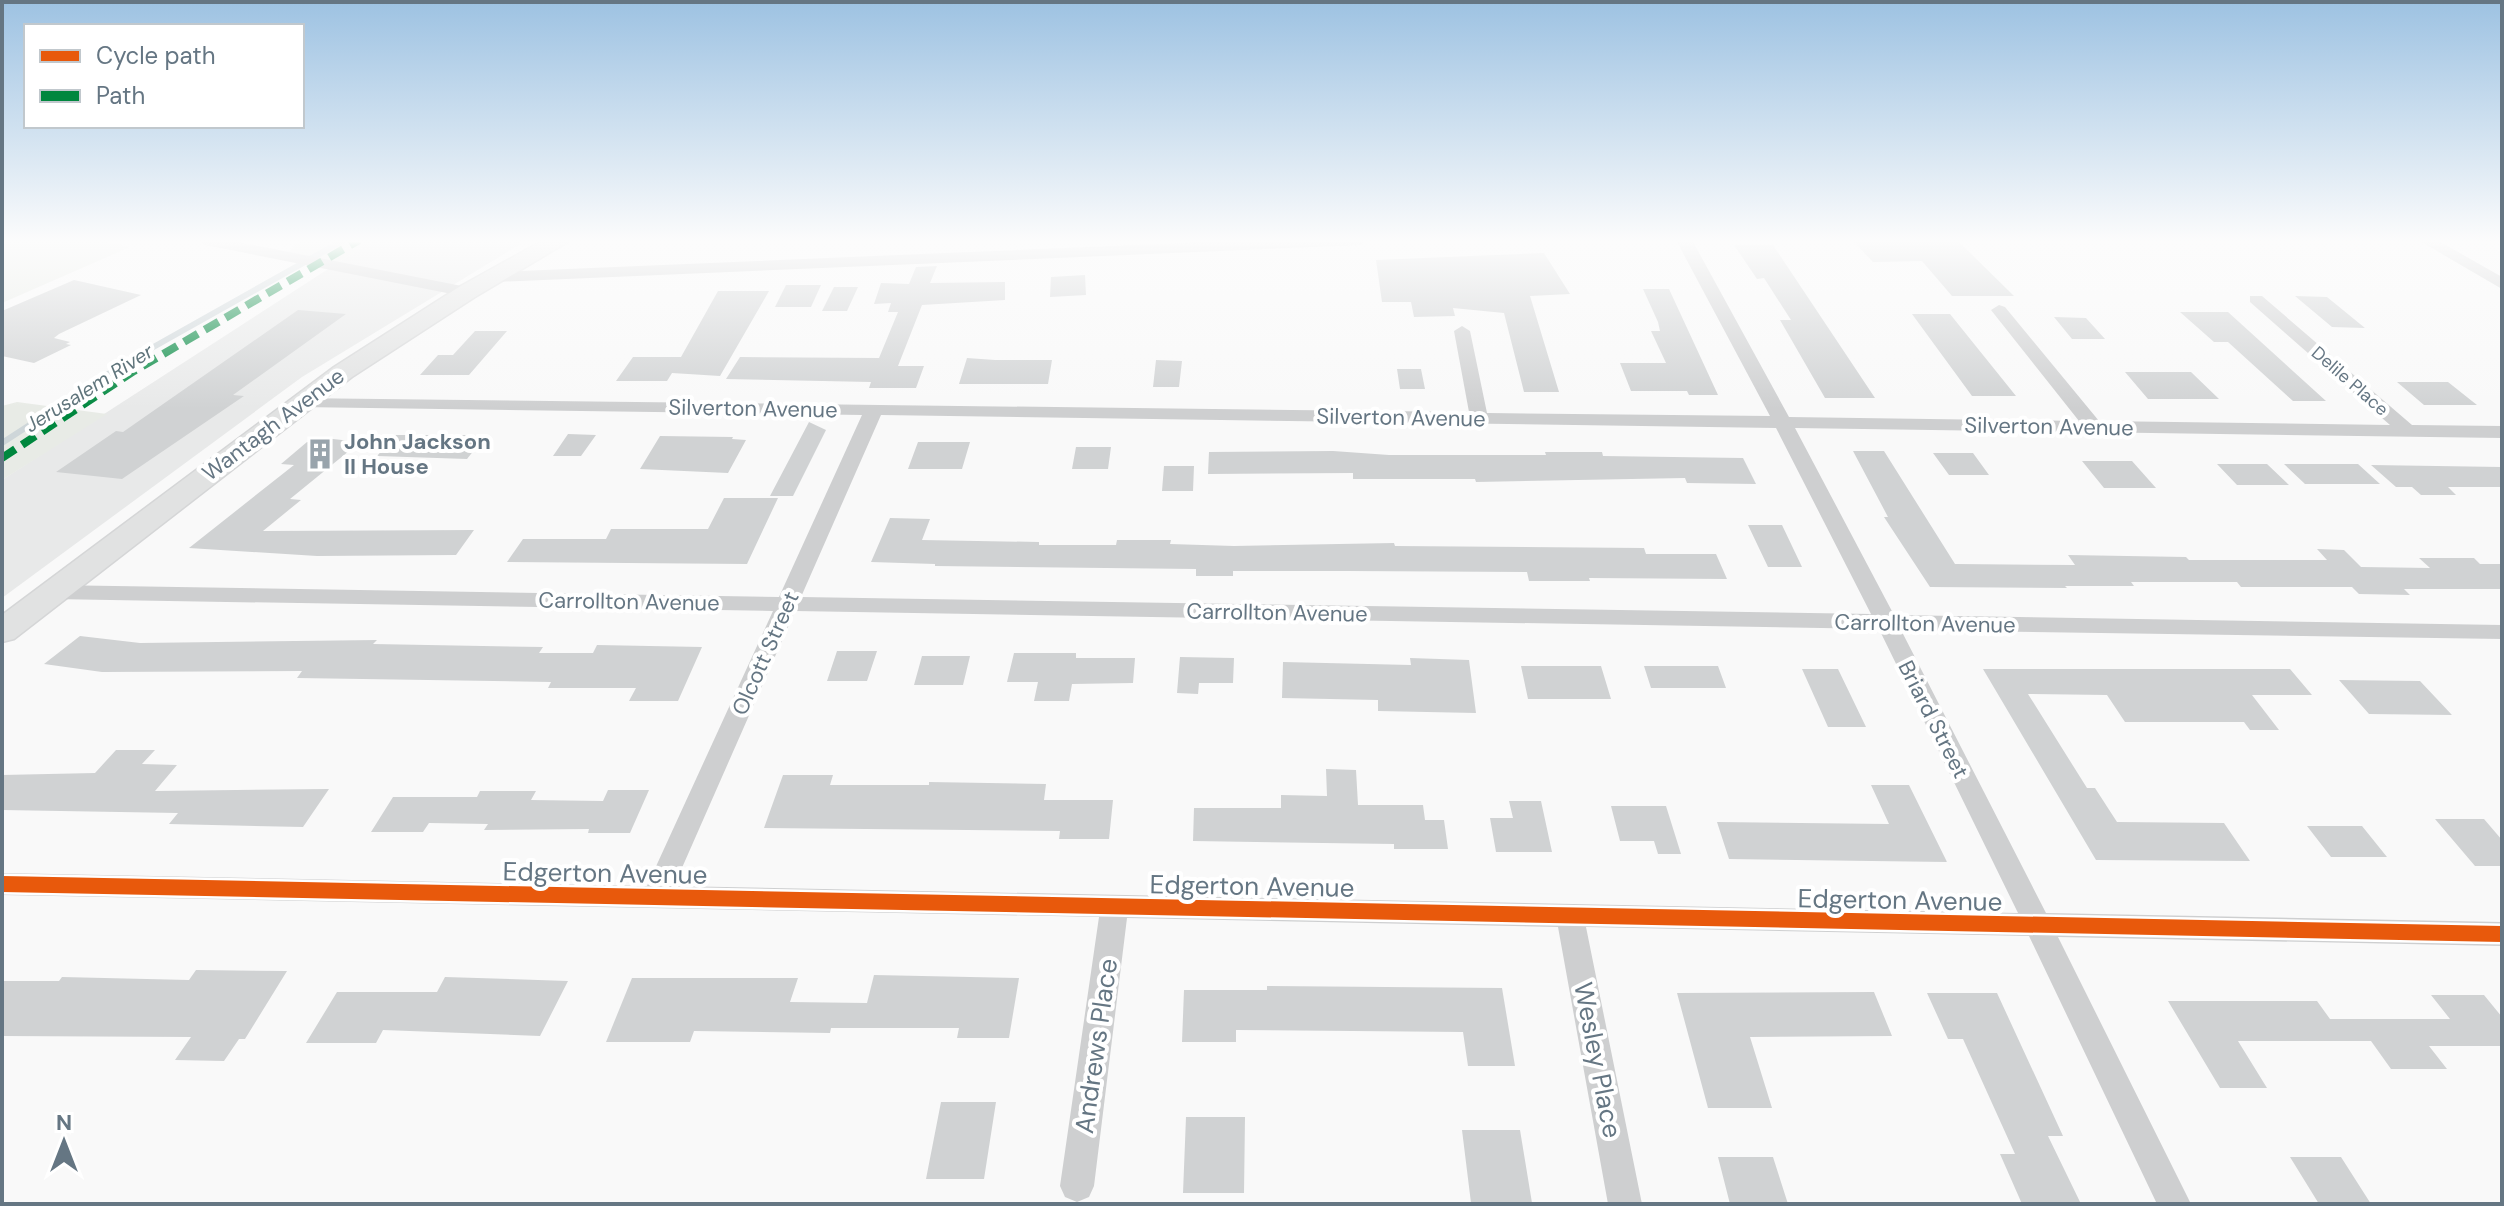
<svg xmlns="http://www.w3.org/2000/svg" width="2504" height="1206" viewBox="0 0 2504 1206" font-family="'DM Sans',sans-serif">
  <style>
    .built { fill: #e8e9e9 }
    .green { fill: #e8ebe6 }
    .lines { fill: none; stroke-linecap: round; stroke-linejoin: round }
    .stream { stroke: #ced6d9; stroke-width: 6 }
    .building { fill: #d0d2d3 }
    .secondary-casing { stroke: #d5d6d7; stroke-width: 3 }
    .minor { fill: #cecfd0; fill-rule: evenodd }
    .secondary { fill: #e1e2e2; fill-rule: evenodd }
    .quiet { stroke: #00873e; stroke-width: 8; stroke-dasharray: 16 8; stroke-linecap: butt }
    .cycleway-casing { stroke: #fff; stroke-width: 21 }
    .cycleway { stroke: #e8590c; stroke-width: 16 }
    .labels { text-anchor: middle; stroke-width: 8; stroke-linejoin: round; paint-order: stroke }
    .far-street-label { font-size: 18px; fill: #657683; stroke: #fff }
    .far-water-label { font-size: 20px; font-style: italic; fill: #60757c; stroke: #fff }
    .street-label { font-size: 22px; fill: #657683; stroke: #fff }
    .poi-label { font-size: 22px; font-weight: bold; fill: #657683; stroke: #fff; text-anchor: start }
    .near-street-label { font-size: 26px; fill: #657683; stroke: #fff }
  </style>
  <rect width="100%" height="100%" fill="#f9f9f9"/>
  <path class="built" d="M373,240h154l-225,137 -300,221v-118z"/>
  <path class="green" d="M2,240h99l29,7 -128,56z
    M300,240h73l-39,25 -48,-9z
    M17,402l90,12 -105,66v-74z"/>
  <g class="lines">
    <path class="stream" d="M2,443l123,-80 219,-123"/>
  </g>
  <path class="building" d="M1852,240h105l57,56h-62l-30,-35 -49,1z
    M1734,245h39l102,153h-50l-45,-78h11l-27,-42 -7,1z
    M1544,253l26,41 -40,2 29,96h-35l-20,-79 -51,-5 2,8 -41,1 -3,-15h-29l-6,-42z
    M937,266l-7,17 75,-1v18l-83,5 -24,61h26l-8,22h-47l2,-6 -145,-3 14,-22 139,1 19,-46h-10l3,-9 -17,1 7,-21 28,1 7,-17z
    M1085,275l1,20 -36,2 1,-20z
    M74,280l67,15 -82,39 -5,4 16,4 -4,2 5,1 -37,18 -32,-7v-45z
    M786,285h35l-10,22h-36z
    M834,287h24l-11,24h-25z
    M1643,289h26l49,106h-29l-2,-4h-56l-11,-28h46l-15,-32h9l-2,-9z
    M718,291h51l-49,85 -48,-3 -5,8h-51l17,-24h48z
    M2295,296l32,1 38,31 -33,-1z
    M298,310l48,4 -113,81 11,1 -122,83 -66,-7 60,-41 7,1z
    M2180,312h48l98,89h-33l-65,-59h-14z
    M1912,314h38l66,82h-44z
    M2054,317l32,1 19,21h-33z
    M475,331h32l-38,44h-49l18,-20h15z
    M967,358l28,2h57l-4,24h-89z
    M1156,360l26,1 -3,26h-26z
    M1397,369h24l4,20h-25z
    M2125,372h66l28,27h-71z
    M2397,382h51l29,23h-53z
    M809,422l17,8 -33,66h-23z
    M568,434l28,1 -15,21h-28z
    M396,435h90l-19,24 -90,-3z
    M660,436l73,1 -1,2 14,1 -18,33 -88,-4z
    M324,438l36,4 -70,57 11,1 -38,31 211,-1 -18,25 -139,1 -128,-8 105,-83 -13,-1 26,-22 10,1z
    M918,442h52l-8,27h-54z
    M1076,447h35l-3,22h-36z
    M1333,451l56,4h157l-1,-3h57l1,4 140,2 13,26 -69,-1 -2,-5 -209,4 -1,-3h-122v-6l-145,1 1,-22z
    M1853,451h31l71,113 120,1 -7,-10 118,2 3,3h138l-10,-11 27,1 17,17 69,1 -11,-10h55l6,6h22v25h-98l6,6 -51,-1 -7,-7h-111l-4,-5h-106l3,4h-69l2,2 -137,-1 -46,-70h4z
    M1933,453h40l16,22h-40z
    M2082,461h50l24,27h-52z
    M2217,464h50l22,21h-52z
    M2284,464h74l22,20h-75z
    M2371,465l131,2v20h-54l8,8h-35l-9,-8h-16z
    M1164,466h30l-1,25h-31z
    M724,498h54l-31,66 -240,-2 16,-23h83l5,-10h97z
    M890,518l40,1 -8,21 117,2v3h77l1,-5h54l-1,4 64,2 160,-3 1,3 249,2 2,6h70l11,25 -138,-1 1,3h-61l-2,-9 -179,-1h-115v5h-37v-7l-261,-3v-2l-64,-2z
    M1748,525h34l20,42h-34z
    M80,636l60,7 237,-3 -4,4 170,3 -4,6h54l4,-8 105,2 -24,54h-49l7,-13h-88l3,-6 -254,-4 5,-7 -200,1 -58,-8z
    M837,651h40l-10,30h-40z
    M1014,653h62v5h59l-2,25 -61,1 -3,17h-35l4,-19h-31z
    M922,656h48l-7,29h-49z
    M1180,657l54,1 -1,25h-34l-1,11 -21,-1z
    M1410,658l59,2 7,53 -98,-2v-11l-96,-2 1,-36 128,3z
    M1521,666h80l10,33h-83z
    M1644,666h74l8,22h-75z
    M1802,669h36l28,58h-38z
    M1983,669h307l22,26h-60l27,35h-29l-6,-8h-119l-18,-27 -79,-1 59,94h8l22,34 107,1 26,38 -154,-1z
    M2339,680l81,1 32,34 -83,-1z
    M116,750h39l-13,14 35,1 -22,26 174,-2 -26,38 -134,-3 9,-11 -176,-3v-35l93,-2z
    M1326,769l30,1 2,35h65l2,15h19l4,29h-54v-5l-201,-3 1,-33h87v-13l46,1z
    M783,775h50l-3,10h99v-3l117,2 -2,16h69l-4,39h-50l1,-8 -296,-3z
    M1871,785h38l38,77 -218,-3 -12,-37 172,2z
    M608,790h41l-19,43h-42l1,-4 -105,1 4,-6 -59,-1 -6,9h-52l22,-35h84l3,-6h56l-5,9 72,1z
    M1509,801h32l11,51h-56l-6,-34h23z
    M1611,806h55l15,48h-23l-4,-13h-34z
    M2435,819h49l18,21v26h-27z
    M2307,826h55l25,31h-56z
    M196,970l91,1 -42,68h-6l-15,22 -49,-1 16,-23 -189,-1v-55h57l3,-4 127,3z
    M874,975l145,3 -10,60h-52l2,-10h-128l-1,5 -136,-2 -4,11h-84l26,-64h166l-8,24 77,1z
    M445,977l123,4 -28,55 -157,-6 -7,13h-70l31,-51h100z
    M1267,986l235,2 13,78h-47l-5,-34 -227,-2v12h-54l2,-52h83z
    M1874,992l18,44 -142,1 22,71h-64l-31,-115z
    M1927,993h70l66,143h-15l33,68h-59l-22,-50h15l-52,-115h-15z
    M2431,995h53l18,22v29h-73l18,23h-56l-20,-28h-133l29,47h-47l-52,-87h149l13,18h120z
    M941,1102h55l-12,77h-58z
    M1186,1117h59l-1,76h-61z
    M1462,1130h58l12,73h-61z
    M1718,1157h55l15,47h-58z
    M2290,1157h51l30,47h-52z"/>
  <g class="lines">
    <g class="secondary-casing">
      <path id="secondary" d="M544,240h27l-96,57 -123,80 -338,262 -12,3v-27l332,-248 125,-80z"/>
    </g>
    <path class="minor" d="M197,240h31l239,47 8,5 -8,5 -262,-52z
      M1254,240h114l-8,5 -865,37 -8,-5 8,-5z
      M1676,240h16l97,177 290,4 -88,-111 8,-5 6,2 94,114 291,4 -140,-123v-6h12l150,129 90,1v12l-707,-10 99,187 608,10v14l-601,-9 145,283 456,9v24l-444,-9 133,267h-34l-128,-268 -443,-9 56,277h-34l-50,-277 -431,-9 -33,268 -5,11 -12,5 -12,-5 -5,-11 39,-269 -1097,-22v-22l645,13 126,-275 -721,-12 -8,-2 -3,-5 3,-5 8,-2 727,12 83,-182 -562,-8 -6,-1 -3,-4 3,-4 1175,14 -15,-81 8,-5 8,5 17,82 283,3zM881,415l895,13 95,186 -1070,-17zM795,611l1084,18 139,284 -1344,-27z
      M2418,240h19l65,37v12z"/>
    <use href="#secondary" class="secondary"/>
    <path class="quiet" d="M2,458l132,-87 225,-131"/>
    <g class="cycleway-casing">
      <path id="cycleway" d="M2,884l2500,50"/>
    </g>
    <use href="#cycleway" class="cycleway"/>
  </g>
  <linearGradient id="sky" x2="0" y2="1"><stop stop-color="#9dc2e2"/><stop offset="0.59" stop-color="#fcfcfc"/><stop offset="1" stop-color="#fcfcfc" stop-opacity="0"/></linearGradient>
  <rect width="2504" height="409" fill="url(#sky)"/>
  <defs>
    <g id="building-bare" transform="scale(2.4)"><path d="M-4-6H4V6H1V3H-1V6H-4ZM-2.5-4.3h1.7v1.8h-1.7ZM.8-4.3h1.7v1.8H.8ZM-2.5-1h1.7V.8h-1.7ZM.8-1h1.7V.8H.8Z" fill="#99a4ac" stroke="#fff" stroke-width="2.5" paint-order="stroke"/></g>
  </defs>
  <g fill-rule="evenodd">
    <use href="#building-bare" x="320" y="454"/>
  </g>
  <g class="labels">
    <g class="far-street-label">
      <text transform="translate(2350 381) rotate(41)" y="6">Delile Place</text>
    </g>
    <g class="far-water-label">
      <text transform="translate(89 388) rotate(-32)" y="7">Jerusalem River</text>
    </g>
    <g class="street-label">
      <text transform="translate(753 408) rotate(1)" y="8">Silverton Avenue</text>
      <text transform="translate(1401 417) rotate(1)" y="8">Silverton Avenue</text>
      <text transform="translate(273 424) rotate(-37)" y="8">Wantagh Avenue</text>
      <text transform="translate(2049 426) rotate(1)" y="8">Silverton Avenue</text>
      <text transform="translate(629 601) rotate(1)" y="8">Carrollton Avenue</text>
      <text transform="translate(1277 612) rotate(1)" y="8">Carrollton Avenue</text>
      <text transform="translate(1925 623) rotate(1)" y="8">Carrollton Avenue</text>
      <text transform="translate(765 653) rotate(-66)" y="8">Olcott Street</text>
      <text transform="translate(1934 719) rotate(63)" y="8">Briard Street</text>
    </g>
    <g class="poi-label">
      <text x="344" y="449">John Jackson<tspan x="344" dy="25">II House</tspan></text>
    </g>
    <g class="near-street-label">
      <text transform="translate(605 873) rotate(1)" y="9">Edgerton Avenue</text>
      <text transform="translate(1252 886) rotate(1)" y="9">Edgerton Avenue</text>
      <text transform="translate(1900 900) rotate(1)" y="9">Edgerton Avenue</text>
      <text transform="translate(1096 1046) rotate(-82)" y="9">Andrews Place</text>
      <text transform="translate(1598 1060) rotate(79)" y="9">Wesley Place</text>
    </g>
  </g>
  <rect width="2504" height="1206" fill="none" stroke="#657683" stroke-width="8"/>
  <rect x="24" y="24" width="280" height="104" fill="#ffffff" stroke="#c1c8cd" stroke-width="2"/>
  <rect x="40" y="50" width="40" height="12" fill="#e8590c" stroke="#c1c8cd" stroke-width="2"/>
  <text x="96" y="64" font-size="24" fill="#657683">Cycle path</text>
  <rect x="40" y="90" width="40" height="12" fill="#00873e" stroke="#c1c8cd" stroke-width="2"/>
  <text x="96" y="104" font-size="24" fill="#657683">Path</text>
  <g transform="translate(64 1142)" stroke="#ffffff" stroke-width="6" paint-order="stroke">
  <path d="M0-6L14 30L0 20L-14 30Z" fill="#657683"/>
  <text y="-12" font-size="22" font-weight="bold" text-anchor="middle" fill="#657683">N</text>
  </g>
</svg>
